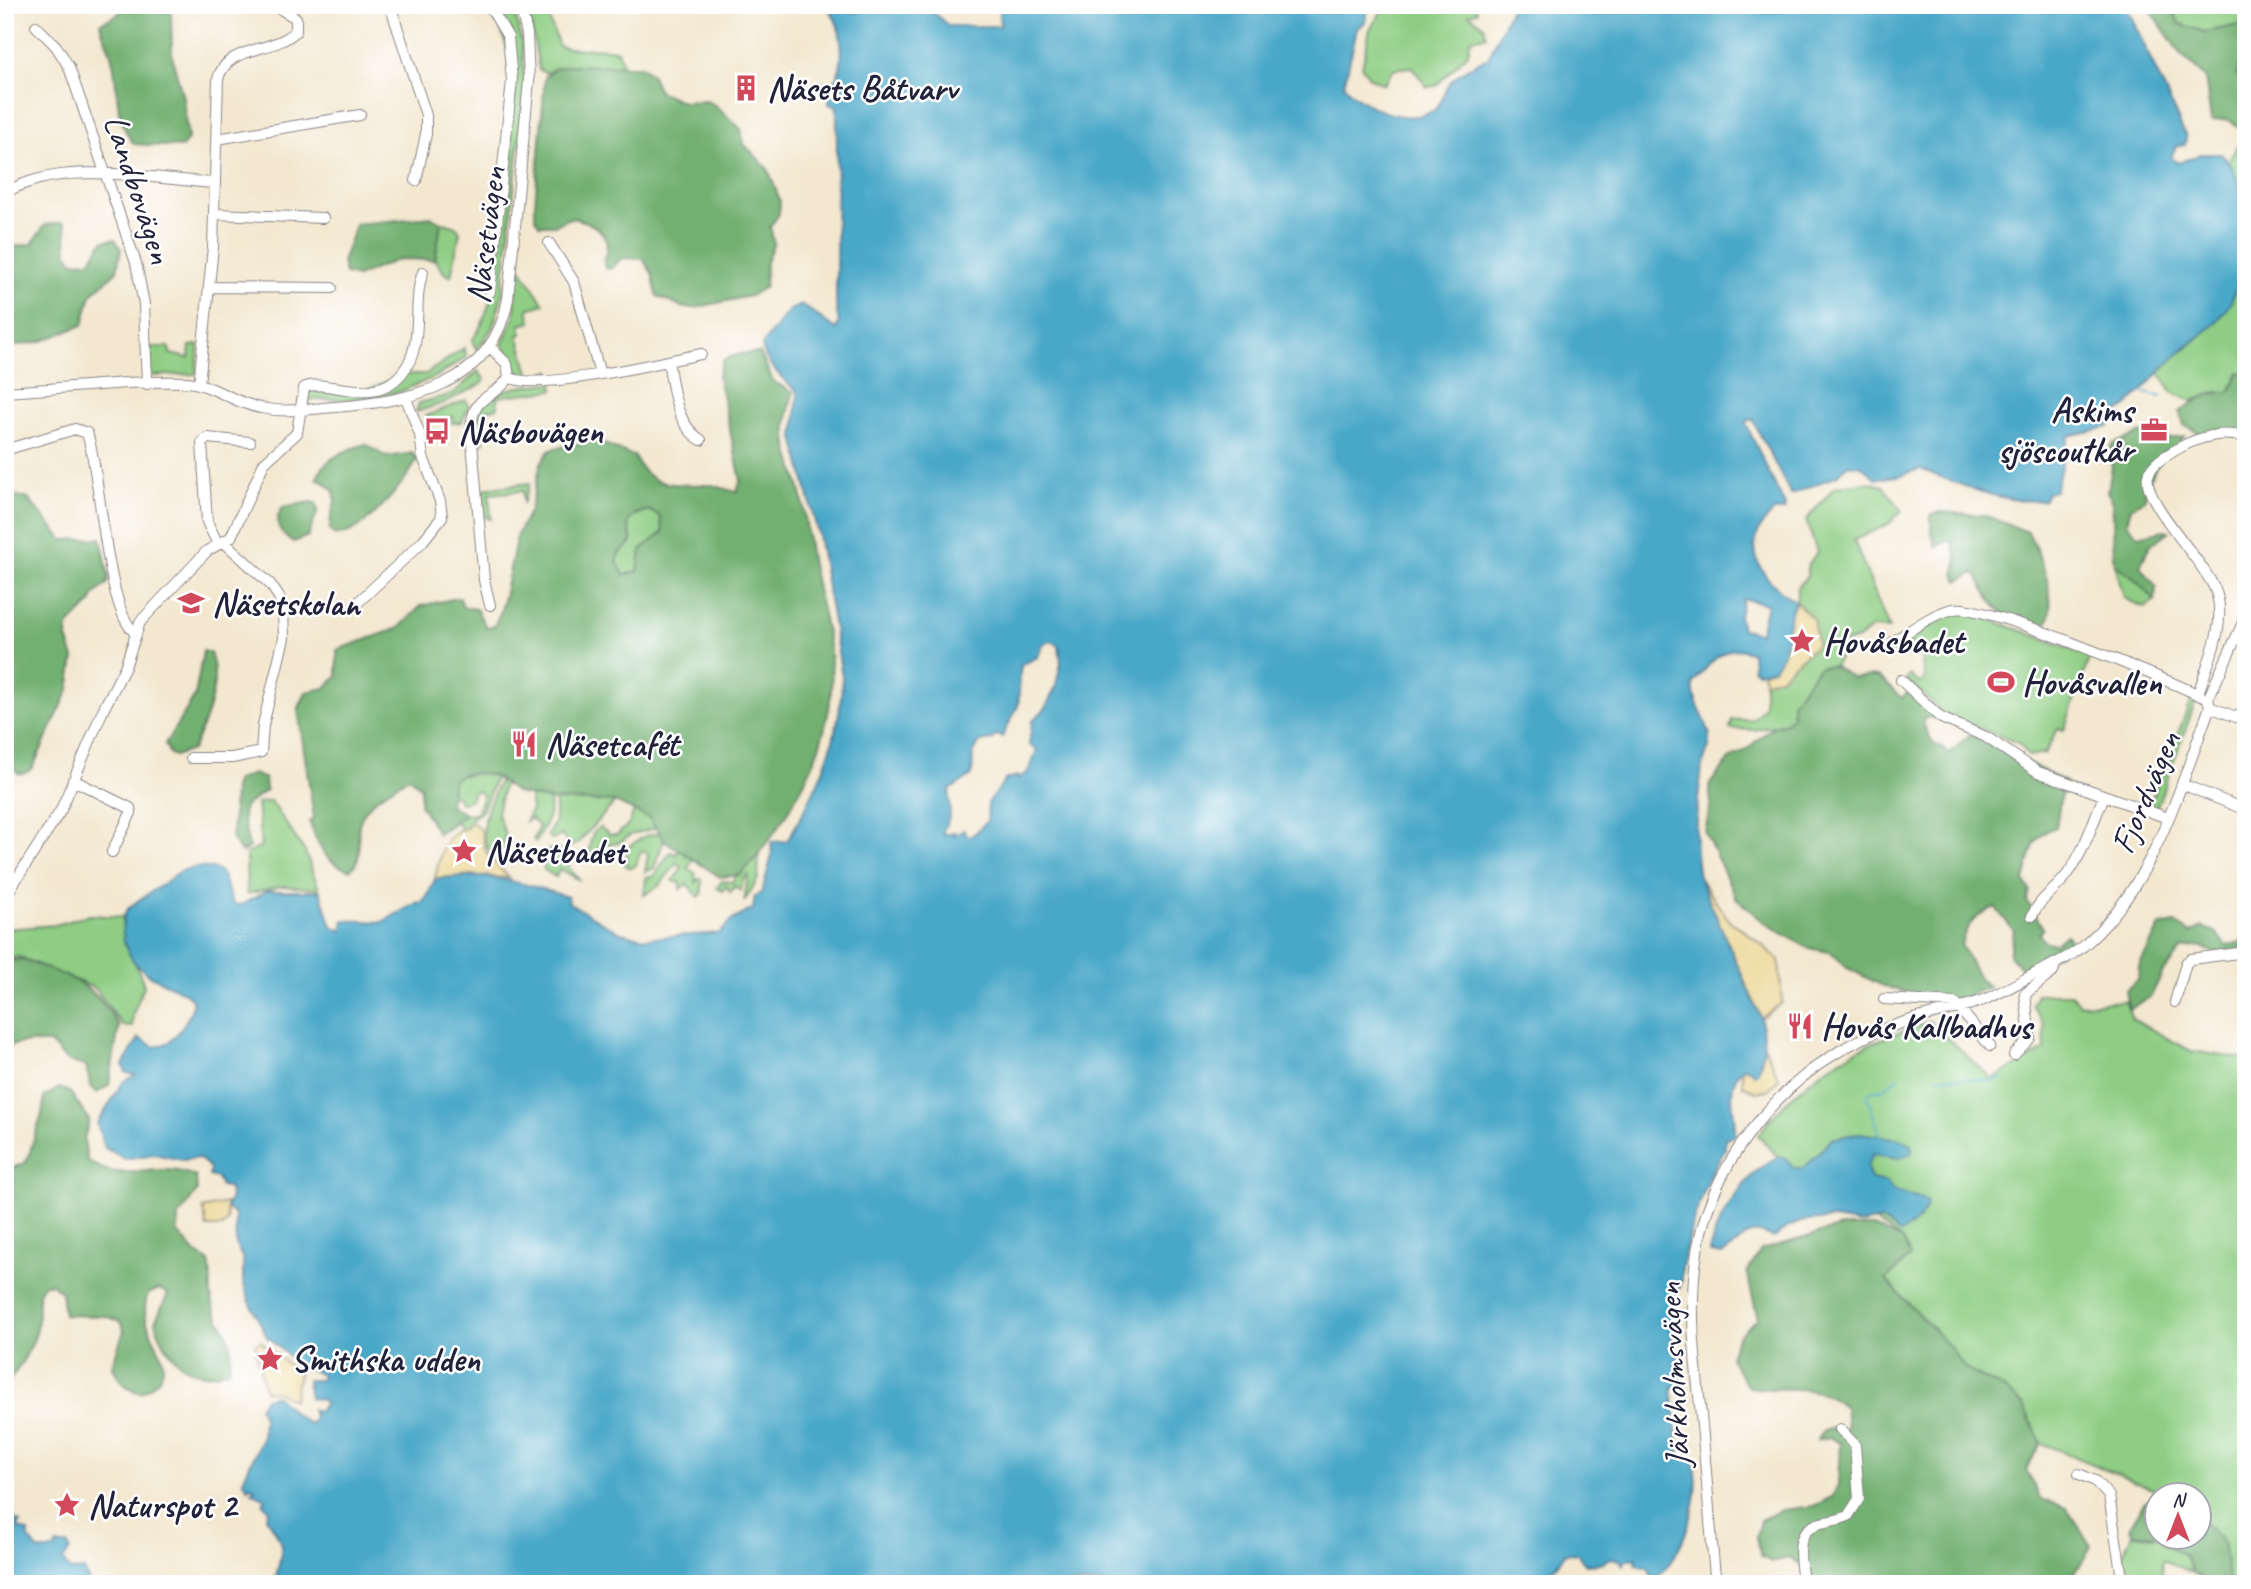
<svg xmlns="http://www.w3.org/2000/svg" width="2251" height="1589" viewBox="0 0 2251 1589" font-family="Caveat,sans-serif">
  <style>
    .green { fill: #8ecd83; stroke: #58785f; stroke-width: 2 }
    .forest { fill: #72b071; stroke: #4a6956; stroke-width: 2; fill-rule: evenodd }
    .sand { fill: #eeda9e; stroke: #887e6c; stroke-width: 2 }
    .water { fill: #4aa7c8; stroke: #366482; stroke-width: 2; fill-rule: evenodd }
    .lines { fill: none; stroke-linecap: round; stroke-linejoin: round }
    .stream { stroke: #4aa7c8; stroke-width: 2 }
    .minor-casing { stroke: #8a8485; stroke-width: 12 }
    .minor { stroke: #fff; stroke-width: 10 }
    .labels { text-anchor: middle; stroke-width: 5; stroke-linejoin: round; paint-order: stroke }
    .poi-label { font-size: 35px; font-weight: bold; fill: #22223b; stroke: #fff; text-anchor: start }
    .street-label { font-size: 35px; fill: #22223b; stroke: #fff }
  </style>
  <rect width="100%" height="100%" fill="#fff"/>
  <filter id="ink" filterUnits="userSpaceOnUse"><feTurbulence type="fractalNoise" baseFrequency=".0143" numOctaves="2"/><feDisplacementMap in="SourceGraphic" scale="14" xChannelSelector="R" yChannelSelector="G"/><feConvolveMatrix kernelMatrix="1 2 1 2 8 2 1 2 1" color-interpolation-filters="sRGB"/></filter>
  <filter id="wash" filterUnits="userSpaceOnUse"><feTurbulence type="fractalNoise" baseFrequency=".00686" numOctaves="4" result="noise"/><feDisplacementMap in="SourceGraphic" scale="28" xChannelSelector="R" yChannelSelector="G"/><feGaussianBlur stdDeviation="1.57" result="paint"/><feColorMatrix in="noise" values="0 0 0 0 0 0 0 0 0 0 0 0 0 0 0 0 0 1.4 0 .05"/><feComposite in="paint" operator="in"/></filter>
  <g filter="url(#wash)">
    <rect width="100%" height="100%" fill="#f3e7cf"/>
    <path class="green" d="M494,5h19l9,38 3,47 -23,207 -9,30 -16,23 -5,-9 9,-15 11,-30 23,-220z
      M528,5h24l-2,16 9,25c20,7 39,-2 59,5l5,14 -69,4 -8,4 -7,-3z
      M1386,5h90l1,7 -8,2 15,12 2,10 -15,3 -3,14 -32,33 -9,1 -15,-20 -19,2 -9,15 -14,-6 -8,-11 8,-38z
      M2173,5h73v19l-42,8 -26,-9z
      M2246,140v234l-7,-1 -9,19h-15l-22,9 -19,-7 -15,-22c18,-18 42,-34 59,-53 33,-39 33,-114 11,-159l11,-18z
      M441,222l16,5 3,5 -9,44 -6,-2 -10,-14z
      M519,266l25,38 -16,5 3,13 -11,3 2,9 -4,1 12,41 21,-5 1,5 -29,3 -21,-35 12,-27z
      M199,345l-3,29 -44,2 -2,-3v-26h19l1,7 19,4 1,-12z
      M464,348l3,9 -30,19 -37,16 -46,7 -48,1v-10l51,4 48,-20h21z
      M478,371l7,8 -3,5 -38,19 -28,9 3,-9 34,-9z
      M553,383l1,7 -57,7 1,11 -12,2 1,6 -6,1 3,25 -8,-3c-8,-52 41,-52 77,-56z
      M466,400l3,6 -7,16 -10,1 1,-6 -18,5 -9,-6z
      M1868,482l15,4 19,24 -13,14 -35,16 35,89 -17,-1 -14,11 -19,6v14l-6,7 -14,2 -21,26 -6,23 -7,6 -31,7 -24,-1 2,-9 21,-1 11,-12v-25c36,-12 39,-31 49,-63l-17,-17 2,-16 9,-10v-9l10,-15 -11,-32 29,-33z
      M530,483l-7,21v-13l-34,3 2,25 -7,-2 -2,-28z
      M648,510l12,6 3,16 -22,18 -3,21 -14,4 -7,-13 3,-9 12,-11 -4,-19 5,-7z
      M2115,565l16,10 24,25 -10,8 -21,-10z
      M1947,612h23l120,44 -26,74 -6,-2 -13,25 -17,3 -8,-12 -76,-30 -38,-35 4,-4 9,8 6,-3 -6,-36 -12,2 -1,7 -8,3 -2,-14z
      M2193,695l4,3 -41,111 -7,-3z
      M481,773l15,4 -14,34 -11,8 -4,9 -7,1 -4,-10 9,-5 11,-1 7,-17 -5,-5 -5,1 -3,8 -9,3 -5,-7 -7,-1 2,-10 6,-9z
      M500,780l4,3 -7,30 8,21 -2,28c-4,-3 -14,-9 -16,-15 -10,-21 4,-48 13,-67z
      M530,795l20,5 -1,16 -13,26 -3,-2 6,-14 -8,-8 -7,5 7,-12z
      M573,799l42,3 -38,42 -7,3 -8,-12 -10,5 -4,-5 7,-14v-21z
      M271,801l34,51 14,37 -37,-3 -35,8 -1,-40 15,-7 -4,-44z
      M634,811l15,7 7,10 -26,7 -10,8 -16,1 -10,10h-5c1,-11 1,-21 11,-27l10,8h7l12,-11z
      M659,833l5,7 -10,28 -9,4 3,-17 -3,-4 -5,2 -4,12 -5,3 -6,-3 3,-18 17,-11z
      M549,849l18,3 2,16 11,12 -20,-11 -4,8 -12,-7 -1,-13z
      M680,850l13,9 -5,9 7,5 1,10 3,-5 3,1v15l-4,3 -11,-13 -7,5 1,-6 -8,-2 9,-14 -5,-4 -18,23 -15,9 2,-17 8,-2 16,-24 6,2z
      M759,855l-1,24 -14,23 4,-27 -4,3 -4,13 -5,-5 -5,6 -4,-6 -3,5 -6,-3 5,-7 11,1 2,-6 5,-1z
      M89,915l34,2c-3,33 13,39 21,69l-11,28 -1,13 -9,-1 -28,-38 -75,-31 -15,2 2,-30 48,-4z
      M2037,994h34l8,10 46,-3 7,18 59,32 55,8v525h-17l-6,-42 -24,-24 -1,-24h-34l-123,-51 -9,-20 -52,-46 -15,-8 -16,-23 -63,-66 24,-24 -7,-16 -126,-84 -19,-21c30,-40 70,-73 116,-93 19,-8 37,-12 55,-21l63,58 53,-29 -1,-27 -12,-18z
      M2132,1534l29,3 4,7 20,12 8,17 -30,-13 -1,24h-37l-4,-27z"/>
    <path class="forest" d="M126,5h43l2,5 1,46 11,42 5,41 -6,8 -48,-3c-22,-28 -14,-58 -23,-90 -3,-11 -9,-20 -11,-31l17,-8z
      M2147,5h26l5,18 26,9 42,-8v26l-4,5 -6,21 10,8v47l-19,-12 -16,2 -6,-44 -24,-22z
      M570,65l71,1 10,8 8,17 24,11 24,-1 8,4 26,24 3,15 24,25 12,32 -1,13 -9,13 4,16 -8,19 -1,25 -15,9 -56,12h-10l-27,-12 -5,-23 -9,-14 -21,-1 -10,10 -6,1 -2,-4c0,-6 3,-11 3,-17 1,-19 -21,-28 -37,-30l-15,7h-16l-4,-8v-12l10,-128 9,-8z
      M432,217l9,5 -6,38 -36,-1 -42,18 -12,-3 -3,-12 14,-38z
      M64,222c6,16 -3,29 10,40l16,-1 13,-20 12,-2 6,10 -4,22 -26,24 -8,30 -44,17 -34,5v-93l12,-8 15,-2 13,-19z
      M760,353l13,28 20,12c-14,50 -2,57 9,104 4,20 5,42 9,63 8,42 24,89 20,132 -6,68 -46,134 -91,183l-20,2 -56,-37 -15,-22 -34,-16 -65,-2 -33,-7 -23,-17 -13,-3 -18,1 -10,6 -3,25 15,9 -27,20 -18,-30 1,-16 -12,-11c-19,12 -45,25 -50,48 -3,15 6,38 -10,45 -25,-7 -32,-27 -40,-49l5,-3 -16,-108 8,-18 19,-4 12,-11v-27l62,-22 22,-22 36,-8h3l3,9 13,2 10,18 8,-1 7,-15 16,-76 13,-25 11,-47 8,-12 6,-3 42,-7 37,15c17,36 43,27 76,29 10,1 18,6 27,6l4,-11 -23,-104 5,-16 16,-6zM648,510l12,6 3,16 -22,18 -3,21 -14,4 -7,-13 2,-9 13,-11 -4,-19 7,-9z
      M2239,372l7,2v59l-17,-3 -26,5 -19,-10 -4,-13c15,-12 29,-20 50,-20z
      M2142,433l7,8 35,-4 -9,11 -12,5 -17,34 -1,12 -14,9 -4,14 11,14 26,-6 5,1 -19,14 -10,21 16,20 -1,14 -24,-25 -16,-10c-4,-22 2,-58 -7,-74l4,-23 -3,-14 4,-10z
      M366,444l20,13 27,-4 4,7c-12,23 -55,77 -82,75l-5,-4c-2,-28 20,-35 -13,-53 6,-20 31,-29 49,-34z
      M5,493l23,6 35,41 38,-2 8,39 -1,6 -13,11 -4,9 -23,23 -1,12 7,20 -5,32 -36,77c-18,18 -21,-4 -28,-17z
      M311,502l5,1 2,7 -10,26 -14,6c-14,-6 -22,-21 -11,-35z
      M1938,512l46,3 44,17c12,23 34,74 15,97l-38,-13 -12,-12 -18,-31 -17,8 -3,-7 2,-16 -6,-18 -15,7 -5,-16v-16z
      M203,651l7,2c12,30 -5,69 -18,97l-17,6 -5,-2 -5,-10 30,-48z
      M1833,666l20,12c36,-5 23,1 49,20l6,-6 28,26h-12l-1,6 10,19 17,10 19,-18 18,6 80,42v10l-6,1 -5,33c-27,8 -25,32 -32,54l6,9 -3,11 16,27 -4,6 5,7 11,3 11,-9 5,6c-12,14 -30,25 -48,30l-14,-16 5,-24 -19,-24c-20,9 -29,17 -34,38 10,15 13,32 28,42l-33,13 -40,-5 -35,-10 -34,-17 -17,-16 -22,-4 -43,-25 -29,-25 -31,-66 6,-30 -2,-17 21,-26 16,-9 25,-22 14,-5 7,-6v-15l27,-35z
      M253,774l12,5 1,11 -22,17 -1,12 6,28 -7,6 -10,-13 2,-52 3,-8z
      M2175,923l16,10 11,-6 14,5 10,14 15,-4 5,-7v13l-30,6 -16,-8 -18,3 -20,25 -11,22 -22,14 -4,-19 13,-12 1,-13 21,-40z
      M21,959c49,19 70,20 98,67l-10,59 -12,8 -6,-5 -5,-22 -19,-5 -17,-18h-28l-17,4v-85z
      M59,1088l11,4 19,28 -5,20 3,20c37,28 70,-3 109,17l1,14 -19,27v15l17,20 14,8c3,13 1,22 2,34 4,33 27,34 18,74 -37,18 -63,-13 -74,-47l13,-28 -9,-5 -11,5c-17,44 47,68 -7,99 -17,-5 -22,-13 -29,-28l12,-34 -4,-10 -15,-5 -41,-1 -3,-23 -9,-8h-8c-11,14 -3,33 -8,49 -6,19 -19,38 -31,54v-218c30,-5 21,-11 30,-34 5,-14 9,-23 9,-38z
      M1841,1227h33l29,13 7,16 -24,24 63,66 16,23 40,20 18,16 18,38 -15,27 15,29 26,9 24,38 -10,18 -13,15v5h-257l-6,-16 -16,-10 -18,4 -10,-6 -5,-18 4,-18 22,-10 32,-4 18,-9 6,-12 2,-42 -11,-6 -12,3c6,-14 17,-12 30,-11l-2,-22c-30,-27 -60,-14 -97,-20l-18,-29c4,-19 11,-28 28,-39l-11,-46 14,-23z
      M2156,1497v37h-24l-2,-8 14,-23z
      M2199,1518l24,24 6,42h-16l-20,-11 -8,-17 -20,-12 -5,-7 38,-1z"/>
    <path class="sand" d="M1796,602l17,17 4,25 -37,33 -16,5 -1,-10 10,-3 13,-23 2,-29z
      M471,821l10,9 5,22 23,26 -38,-3 -36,4c4,-19 8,-48 32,-51z
      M1699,877l31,45c10,3 39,29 49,38l3,43 -21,15z
      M1764,1046l15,33 -11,11 -12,2 -13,-7 -1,-17 19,-4z
      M226,1203l1,18 -5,6h-15l-4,-18z
      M261,1341l38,33 -6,26 -16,-9h-12l-10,-47z"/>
    <path class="water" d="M858,5l40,6 1,-6h25l25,21h51l-1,-21h370l-4,17 -8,7 -13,56c17,22 64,42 90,25 9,-6 9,-20 16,-28 8,-9 22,-16 32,-22l6,-1 24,-54h614l60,132 -1,8 -9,1 -5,11 7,6 23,-9h20c16,13 19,34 21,53 4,44 4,89 -32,121 -14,11 -28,22 -41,34 -20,20 -35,42 -59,56l-1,9 -40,9 -14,55 -8,2 -4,7c-40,5 -86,-17 -123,-31l-21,7 -24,3c-8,-11 -14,-16 -28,-14l-9,10 -47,20 -39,-76 -7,3 40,84 -1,5h-10c-37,34 -14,68 21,90 -11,24 -4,48 -22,68l-15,3 -5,-3 -1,-16c-27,-13 -43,11 -58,30 -3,20 14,36 16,54 1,10 -6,20 -8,31 -5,39 -10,70 -3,109l62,141 3,28 -6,26 -4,2 -4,-5 -7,-1c-20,18 -6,47 -8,68l-10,2v11l-14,24 -17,45 -12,48v14l-10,30v33l11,27v16l-11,1 8,70 5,1 3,-6c24,26 -6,112 -35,127l-5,-11 -12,-3 1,-7 -11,2 -3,5 -3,-5 -9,-2 -10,5 -16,1 -8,-10 -12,-1c-6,12 -16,16 -20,31h-1271c7,-31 15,-38 -8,-66l3,-8 -6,-7 3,-4 -14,-7 3,-4 -4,-2 -3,2 -5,-8 19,-42 1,-20 -4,-11 6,-9 10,-3c12,10 21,23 35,29l4,-7 -2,-8 6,3 6,-8 -2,-4 -12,-2 -3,-18h13l2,-5 -14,-7 -5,1 -36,-32 -18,-37 -6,-19v-22l-7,-14 -1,-30 -9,-7 5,-11 -3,-10 -7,-1 -4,-8 -8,-2 1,-8 -11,-10 -17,2 -28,-6 -29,5 -20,-11 -8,-24 26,-42 12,-7 -9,-2 -3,-8 16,-27 16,9c5,-2 12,-3 15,-6 9,-7 25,-31 22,-41 -5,-15 -65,-18 -69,-66 -1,-9 -1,-18 5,-25 12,-12 30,-20 43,-31 14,-13 34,-13 50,-6l12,32 8,1 26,-14h53l12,35 10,5 2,-11 38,2 36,-20 2,2 8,-9 7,-16c47,-8 88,3 133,18l1,6 52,30 25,5 74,-5 12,-13 21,-11 2,-13 7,-4 10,-37 -1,-13 16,-1c31,-52 55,-104 55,-165l-24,-142 -24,-96 4,-45c-14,-14 -33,-28 -36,-48l27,-35 13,-5 34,24 3,-6 -3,-15 1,-201 -8,-3v-15h-9l-3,-7 16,1c14,-18 10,-58 -5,-75l29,4zM1743,599l24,5 -7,29 -18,-4 -3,-13zM1052,641l7,5 2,17 -6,26 -10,20 -13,12 -3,24 8,5 -9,22 -11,7v-3l-11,3 -18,24 -1,18 -14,14 -6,1 -3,-6 -10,6 1,-4 -11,3 -1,-5c12,-17 4,-27 7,-40l22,-15 1,-21 7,-12 12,-2 4,-5 6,2 16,-31 3,-41 17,-8 5,-13z
      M1859,1133l42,6 11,6v8l-13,5 -26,-4 -6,13 4,12 16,3c7,17 29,10 40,20 -1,14 -15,25 -27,31l-19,-13 -20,4 -27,-5 -30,2 -16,6 -14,11c-25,-16 -36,8 -52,17l-12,-2c-1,-26 47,-99 75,-96l9,11h10l28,-29z
      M5,1500l4,1 6,20 5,1 -2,6 10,4 1,7 9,11h17l1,-5h12l2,5 -7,10 7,11 14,-1 6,14h-85z"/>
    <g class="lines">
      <path class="stream" d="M2141,392l21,5
        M1937,1076l53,5 12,-3
        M1880,1136l-13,-41 4,-4 12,-2 17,-12"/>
    </g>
  </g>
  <g filter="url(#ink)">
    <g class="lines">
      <g class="minor-casing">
        <path id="minor" d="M390,5l36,110v19l-10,47
          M489,5l19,32 4,43 -22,212
          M36,26l20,20 13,21 67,196 8,41 3,80
          M217,139l143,-24
          M5,193c58,-35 145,-14 210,-10
          M214,214l109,4
          M549,243l25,39 26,92
          M210,287l122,1
          M668,361c5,26 7,63 33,79
          M509,377c25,16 157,-16 192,-23
          M199,384l14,-137 5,-168c9,-35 55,-25 78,-48v-13l-23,-13
          M5,392c60,-3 121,-12 181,-10 25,1 49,22 75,26 24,5 49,1 74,-1 75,-6 158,-21 173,-108l21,-218 -2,-47 -7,-29
          M5,450l70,-21 12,4c14,39 19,183 49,200
          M218,544l-11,-22 -5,-79 5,-5 43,4
          M490,605l-6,-25 -13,-149c1,-40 25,-31 38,-54l-2,-13 -17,-17
          M351,609l71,-67 20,-25 -2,-16 -17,-44 -3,-22 -14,-37
          M1893,642c18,-12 40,-29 61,-33 29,-6 212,70 247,87
          M1901,680l40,38 45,19 52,35 130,46
          M2198,694c9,-30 28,-67 19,-99 -8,-30 -75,-92 -69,-119 4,-14 20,-21 31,-28 20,-11 45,-18 67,-10
          M2210,707l26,10 10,-5
          M191,758h41l29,-6 2,-27 21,-87 -1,-28 -4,-13 -9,-13 -46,-42
          M73,780l57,28 1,5 -19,39
          M2182,784l64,26
          M5,897l56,-87 42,-100 22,-43 15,-45 67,-71 24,-14 33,-74 33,-30 7,-45c19,-12 69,21 98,-15 24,-29 9,-69 21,-101
          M2032,916c8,-18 23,-25 35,-41 17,-23 26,-53 37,-79
          M1884,999l71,4 35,43
          M2175,1002l11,-39 5,-4 55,-7
          M2014,1055l16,-17 -5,-44 28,-22 2,-7
          M2079,1474l16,7 14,15 14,88
          M1716,1584c-6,-53 -9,-106 -14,-158 -5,-53 -13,-106 -7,-159 10,-101 86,-192 177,-233 35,-16 73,-21 109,-33 23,-9 43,-22 65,-33 16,-8 30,-14 43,-27 67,-61 90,-153 121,-234l-2,-8 38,-83
          M1803,1584c-1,-19 -11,-49 12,-59 10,-4 22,-4 33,-9l11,-17 -4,-54 -15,-16"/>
      </g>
      <use href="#minor" class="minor"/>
    </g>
  </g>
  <defs>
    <g id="building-bare" transform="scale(2.1)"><path d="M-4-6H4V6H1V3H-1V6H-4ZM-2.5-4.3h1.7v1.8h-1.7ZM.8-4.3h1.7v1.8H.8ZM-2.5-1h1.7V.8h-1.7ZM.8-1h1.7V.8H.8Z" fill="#d1495b" stroke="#fff" stroke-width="2.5" paint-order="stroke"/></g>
    <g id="office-bare" transform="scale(2.1)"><path d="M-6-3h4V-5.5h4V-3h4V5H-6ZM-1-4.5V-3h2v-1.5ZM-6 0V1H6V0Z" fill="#d1495b" stroke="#fff" stroke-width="2.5" paint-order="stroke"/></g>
    <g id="bus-bare" transform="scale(2.1)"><path d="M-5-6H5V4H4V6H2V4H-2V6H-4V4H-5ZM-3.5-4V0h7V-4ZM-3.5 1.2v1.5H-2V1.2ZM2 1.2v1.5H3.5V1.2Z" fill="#d1495b" stroke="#fff" stroke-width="2.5" paint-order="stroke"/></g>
    <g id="school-bare" transform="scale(2.1)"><path d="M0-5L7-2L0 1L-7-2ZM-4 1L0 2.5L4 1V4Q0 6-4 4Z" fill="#d1495b" stroke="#fff" stroke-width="2.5" paint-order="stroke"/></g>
    <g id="sight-bare" transform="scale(2.1)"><path d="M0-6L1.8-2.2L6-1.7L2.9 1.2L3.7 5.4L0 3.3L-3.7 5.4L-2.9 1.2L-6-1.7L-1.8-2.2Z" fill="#d1495b" stroke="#fff" stroke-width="2.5" paint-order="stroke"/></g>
    <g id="stadium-bare" transform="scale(2.1)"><path d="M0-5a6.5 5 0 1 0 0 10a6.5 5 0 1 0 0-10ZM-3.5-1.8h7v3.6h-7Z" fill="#d1495b" stroke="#fff" stroke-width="2.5" paint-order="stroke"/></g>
    <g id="restaurant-bare" transform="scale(2.1)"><path d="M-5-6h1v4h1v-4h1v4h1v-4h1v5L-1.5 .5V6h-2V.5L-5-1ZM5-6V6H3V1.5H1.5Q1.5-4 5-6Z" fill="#d1495b" stroke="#fff" stroke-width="2.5" paint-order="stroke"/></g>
  </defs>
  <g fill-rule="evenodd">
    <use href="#building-bare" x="746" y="88"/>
    <use href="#office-bare" x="2154" y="430"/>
    <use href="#bus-bare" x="437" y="431"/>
    <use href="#school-bare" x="191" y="603"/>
    <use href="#sight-bare" x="1802" y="641"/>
    <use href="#stadium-bare" x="2001" y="682"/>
    <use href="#restaurant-bare" x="524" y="744"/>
    <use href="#sight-bare" x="464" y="851"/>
    <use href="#restaurant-bare" x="1800" y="1026"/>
    <use href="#sight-bare" x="270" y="1359"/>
    <use href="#sight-bare" x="67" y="1505"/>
  </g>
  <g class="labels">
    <g class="poi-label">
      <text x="767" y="100">Näsets Båtvarv</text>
      <text x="2133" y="422" text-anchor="end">Askims<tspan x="2133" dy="40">sjöscoutkår</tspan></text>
      <text x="458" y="443">Näsbovägen</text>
      <text x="212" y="615">Näsetskolan</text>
      <text x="1823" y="653">Hovåsbadet</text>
      <text x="2022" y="694">Hovåsvallen</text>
      <text x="545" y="756">Näsetcafét</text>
      <text x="485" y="863">Näsetbadet</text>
      <text x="1821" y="1038">Hovås Kallbadhus</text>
      <text x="291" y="1371">Smithska udden</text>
      <text x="88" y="1517">Naturspot 2</text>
    </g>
    <g class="street-label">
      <text transform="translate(139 189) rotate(72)" y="12">Landbovägen</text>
      <text transform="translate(485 235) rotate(-83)" y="12">Näsetvägen</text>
      <text transform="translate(2145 792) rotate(-67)" y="12">Fjordvägen</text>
      <text transform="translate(1673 1375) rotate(-93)" y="12">Järkholmsvägen</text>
    </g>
  </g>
  <rect width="2251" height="1589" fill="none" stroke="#fff" stroke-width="28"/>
  <g transform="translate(2178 1516)"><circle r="33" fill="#ffffff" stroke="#a7a7b1" stroke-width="2"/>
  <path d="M0-5L12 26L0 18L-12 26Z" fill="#d1495b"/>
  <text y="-10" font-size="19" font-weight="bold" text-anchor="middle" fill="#22223b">N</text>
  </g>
</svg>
